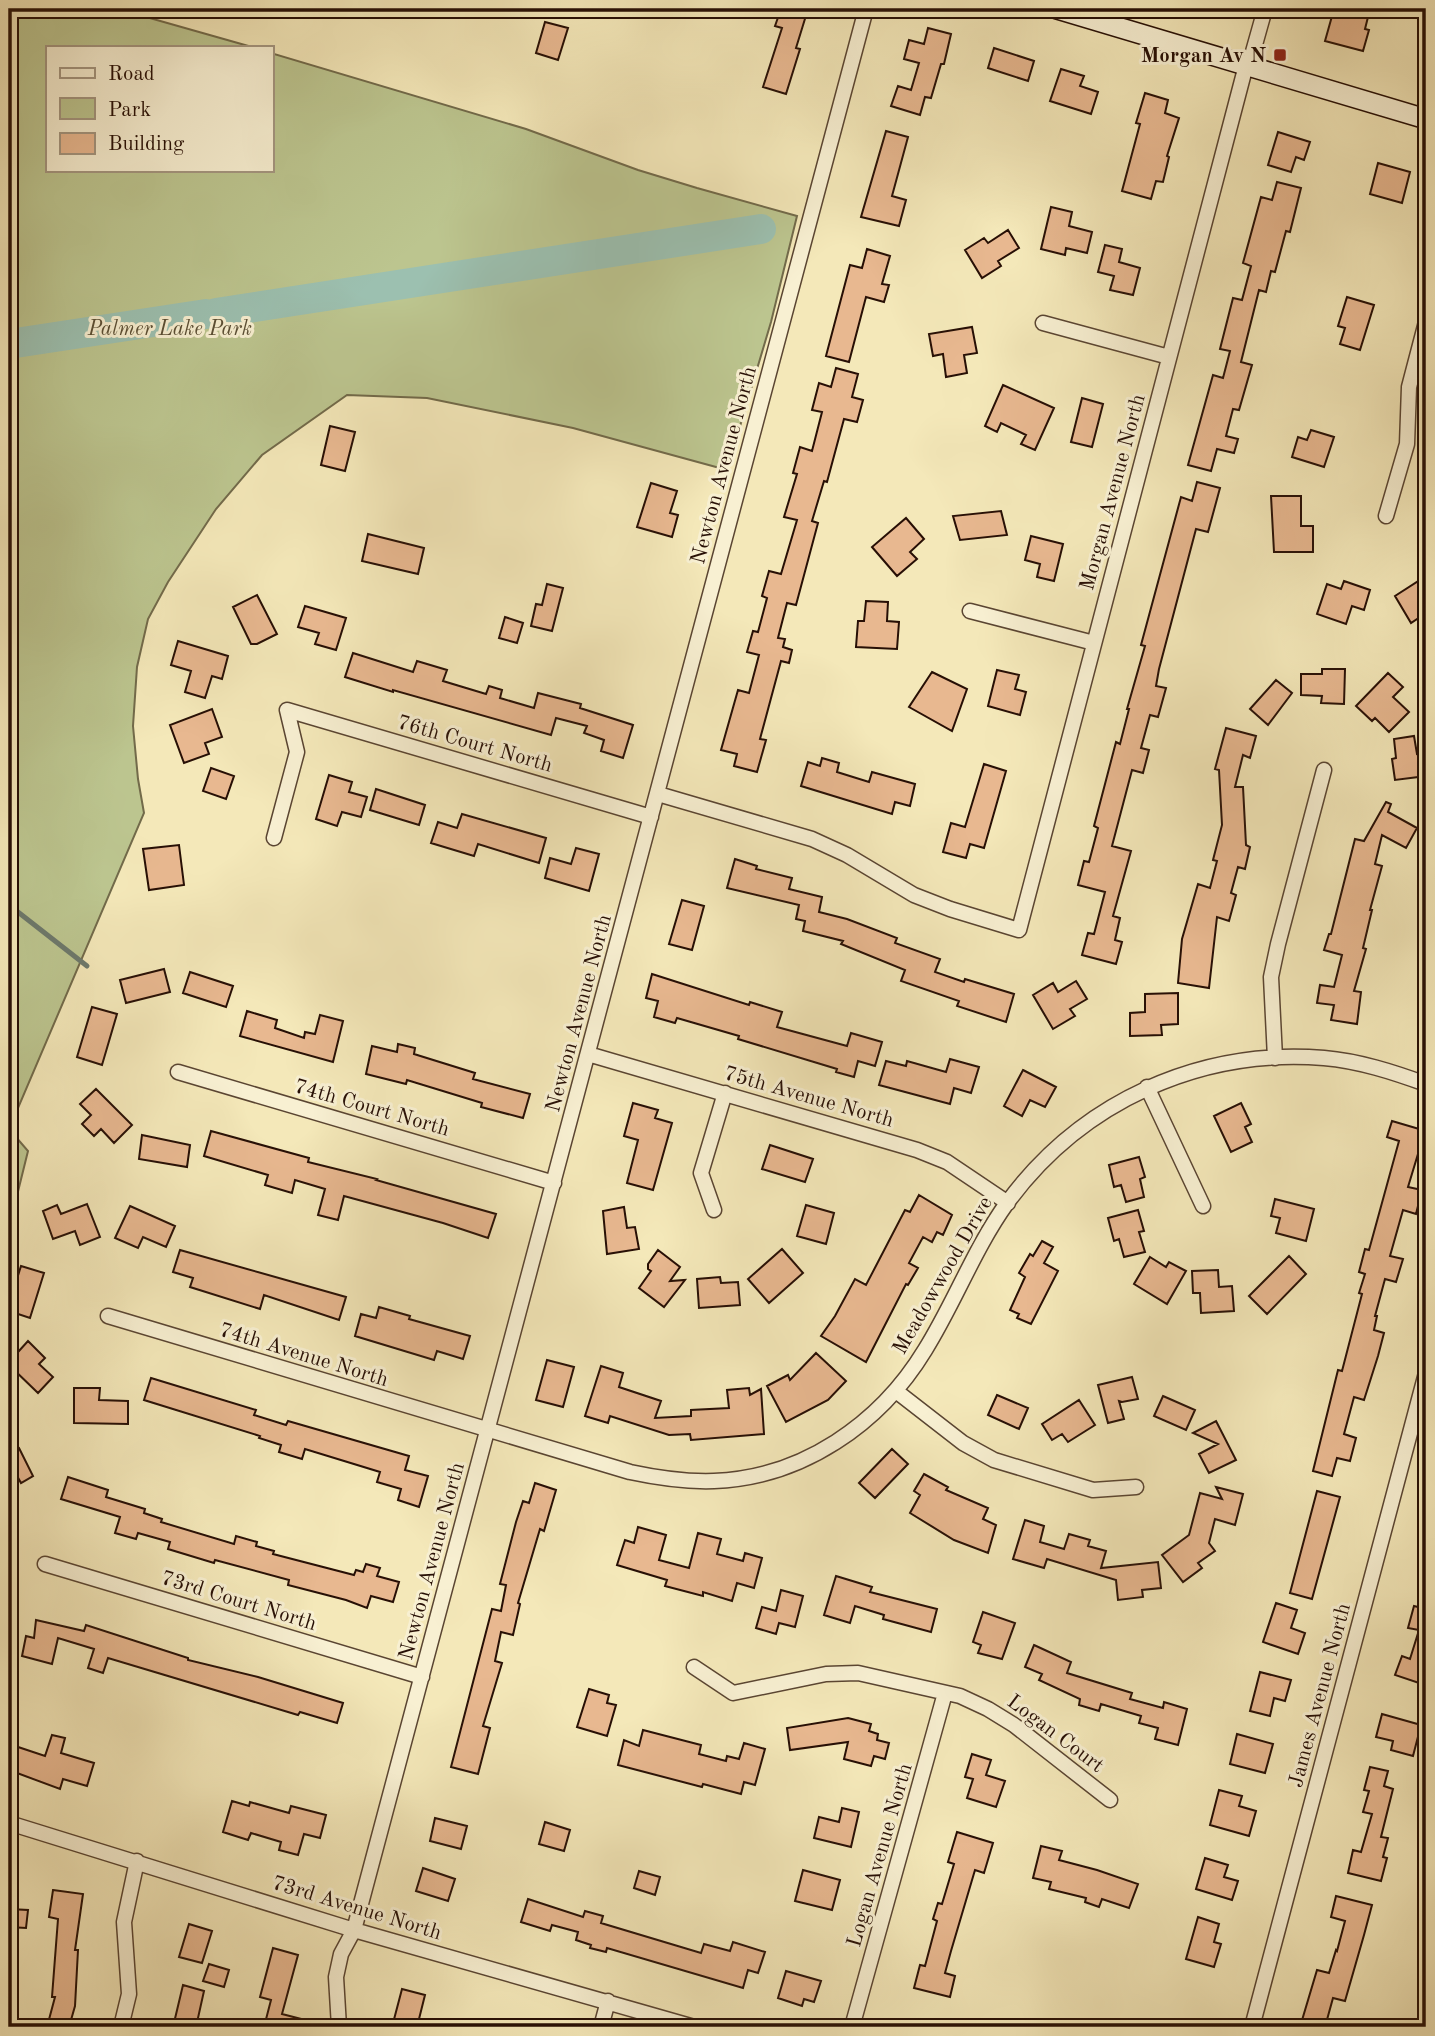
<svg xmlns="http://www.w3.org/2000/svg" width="1435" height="2036" viewBox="0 0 1435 2036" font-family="'Old Standard TT',serif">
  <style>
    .green { fill: #bcc58f; stroke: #726a4a; stroke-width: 2 }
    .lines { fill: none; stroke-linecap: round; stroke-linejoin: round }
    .stream { stroke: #6d796c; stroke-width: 5 }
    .river { stroke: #9cc0b0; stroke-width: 30 }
    .building { fill: #e8b890; stroke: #270f05; stroke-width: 2 }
    .street-casing { stroke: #5a4532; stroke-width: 17 }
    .secondary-casing { stroke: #270f05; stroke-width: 22 }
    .street { stroke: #f8f0d2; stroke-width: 14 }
    .secondary { stroke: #f8f0d2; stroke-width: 19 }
    .poi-dot { fill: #8f2418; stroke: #f8f0d2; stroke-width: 2.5 }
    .labels { text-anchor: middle; stroke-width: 6; stroke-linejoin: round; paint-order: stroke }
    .poi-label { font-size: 21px; font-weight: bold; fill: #270f05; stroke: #f8f0d2; text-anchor: end }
    .park-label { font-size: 21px; font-style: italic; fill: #5b4f35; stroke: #f8f0d2 }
    .street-label { font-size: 21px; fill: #270f05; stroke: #f8f0d2 }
  </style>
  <rect width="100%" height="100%" fill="#f4e8b9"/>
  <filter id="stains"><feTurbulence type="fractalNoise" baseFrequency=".00286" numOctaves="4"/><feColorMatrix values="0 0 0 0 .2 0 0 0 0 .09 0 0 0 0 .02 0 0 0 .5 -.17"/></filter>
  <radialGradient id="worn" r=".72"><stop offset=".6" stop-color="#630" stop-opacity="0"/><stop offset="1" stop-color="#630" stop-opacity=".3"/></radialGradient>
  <path class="green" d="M9,9h109l134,38h-205v123h224v-117l255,76 112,41 59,18 100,28 -26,106 -44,148 -154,-42 -146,-30 -80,-3 -85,60 -46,54 -48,73 -20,37 -11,48 -4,59 5,53 6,34 -135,316 19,22 -19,77z"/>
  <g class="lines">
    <path class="stream" d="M9,905l78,61"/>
    <path class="river" d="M216,313l545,-84
      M9,344l197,-30"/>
  </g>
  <path class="building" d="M781,9h27l-12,39 4,1 -14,45 -23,-7 19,-59 -7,-2z
    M1334,9h36l-5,20 4,1 -6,21 -38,-10z
    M545,22l23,6 -10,32 -22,-7z
    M928,28l23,6 -7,30h-3l-10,34 -6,-1 -5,18 -29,-9 7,-20 13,4 8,-27 -15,-4 5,-19 15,4z
    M994,48l40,13 -6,20 -40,-13z
    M1061,69l23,7 -4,10 18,6 -7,22 -41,-13z
    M1145,93l23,7 -3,13 14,5 -12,38 2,1 -6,25 -7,-1 -5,18 -29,-8 18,-67 -4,-1z
    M886,131l22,6 -16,59 14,4 -7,26 -38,-9z
    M1278,132l32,10 -6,18 -8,-3 -5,15 -23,-7z
    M1378,163l32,9 -8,31 -32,-9z
    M1277,182l24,6 -11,44 -4,-1 -11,41 -4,-1 -5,21 -7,-2 -18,72 11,3 -13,45 -6,-1 -7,27 12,3 -4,14 -17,-4 -6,22 -23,-6 25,-90 10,3 7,-27 -10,-2 13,-51 9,2 9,-34 -8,-3 18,-66 11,3z
    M1051,207l21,5 -3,14 23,6 -5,21 -21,-5 -1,7 -24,-6z
    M1008,230l11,18 -21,13 3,5 -19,12 -17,-28 19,-12 4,5z
    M1105,245l17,4 -3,13 21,6 -7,27 -23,-5 4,-14 -16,-4z
    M867,249l23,7 -8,28 7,1 -5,17 -18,-5 -17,65 -23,-6 24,-91 12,3z
    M1347,297l27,8 -14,45 -20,-6 5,-16 -7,-2z
    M972,327l5,26 -13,2 3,18 -21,4 -3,-23 -10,2 -4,-22z
    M836,368l22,6 -6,23 11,3 -6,22 -13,-3 -17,63 -3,-1 -12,40 6,2 -22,82 -9,-2 -9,35 7,1 -2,8 9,3 -3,13 -8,-2 -21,78 6,1 -9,32 -23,-6 3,-12 -16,-4 17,-60 11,3 10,-38 -12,-3 6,-21 5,1 9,-34 -5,-2 7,-25 12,3 16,-54 -13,-3 13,-43 -4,-1 7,-26 12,4 10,-39 -10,-2 7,-27 12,4z
    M1003,385l51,23 -19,42 -14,-6 5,-9 -25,-12 -4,9 -12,-6z
    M1082,398l21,6 -11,43 -21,-5z
    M330,426l25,6 -10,39 -24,-6z
    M1311,430l23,7 -10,30 -32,-10 6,-20 9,3z
    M1197,482l23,6 -12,44 -12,-3 -37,140 -3,17 10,2 -8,29 -8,-2 -9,33 8,2 -6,23 -11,-3 -20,76 19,5 -18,65 7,2 -5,22 7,2 -6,22 -34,-9 6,-22 6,1 11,-42 -27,-7 6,-24 5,1 9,-34 -4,-2 22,-84 4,2 9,-35h-2l18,-63 -4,-1 40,-148 11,4z
    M651,483l26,8 -7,22 8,2 -6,22 -35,-10z
    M1271,496h30v30h12v26h-39z
    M1001,511l6,24 -47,5 -7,-24z
    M906,518l18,21 -14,13 7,7 -20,17 -25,-29z
    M368,534l56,14 -6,26 -56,-13z
    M1031,536l32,8 -9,37 -17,-4 3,-13 -15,-4z
    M1420,580l6,10v23l-15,10 -16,-27z
    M1344,581l26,9 -6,20 -12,-4 -6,18 -29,-10 10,-30 14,5z
    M547,584l16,4 -11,43 -21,-5 5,-22 6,1z
    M257,595l20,39 -20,10h-6l-18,-37z
    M866,601l22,1 -1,19 12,1 -2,27 -41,-2 2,-26h6z
    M305,606l41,12 -10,32 -21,-6 4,-11 -21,-6z
    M505,617l18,6 -6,20 -18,-5z
    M178,641l50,15 -6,23 -10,-3 -7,22 -20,-6 6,-21 -20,-6z
    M353,653l60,19 4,-11 30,9 -4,11 43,13 3,-8 13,4 -2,8 34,10 4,-15 43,11 -1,4 53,17 -10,33 -22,-7 3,-11 -20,-7 3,-7 -31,-8 -5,17 -158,-45v2l-48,-15z
    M1322,669h23l-1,35 -23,-1 1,-7 -21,-1v-21h21z
    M997,670l22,5 -4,14 11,3 -6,23 -32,-9z
    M932,672l35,17 -15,42 -43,-24z
    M1388,673l15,14 -10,10 16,15 -20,20 -14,-14 -3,3 -16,-15z
    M1276,680l16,13 -24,32 -18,-16z
    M212,709l10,28 -17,6 4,11 -25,9 -14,-38z
    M1226,728l30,8 -6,22 -7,-3 -8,32h8l3,58 4,2 -5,22 -7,-2 -7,26 5,2 -7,26 -12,-4 -8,71 -31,-5 4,-44 16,-55 12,4 7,-27 -4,-1 9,-35 -3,-55 -4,-1z
    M1414,736l3,18 9,-2v24l-31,4 -3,-21 4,-1 -2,-19z
    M822,758l17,5 -2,9 32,10 3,-10 43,12 -5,22 -15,-4 -3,12 -91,-28 7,-24 12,4z
    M984,764l22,7 -22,77 -14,-4 -4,14 -23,-6 8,-29 14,4z
    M211,768l23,8 -8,23 -23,-8z
    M329,775l23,7 -3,10 18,5 -6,20 -19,-5 -5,14 -21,-7z
    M376,789l49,16 -6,20 -49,-15z
    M1386,802l5,2 -3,8 29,16 -11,20 -24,-13 -7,29 7,2 -12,44h2l-9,38 3,1 -12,42 7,1 -4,32 -26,-4 3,-15 -17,-2 3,-18 14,2 8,-32 -18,-5 5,-16h2l24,-95 9,2z
    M462,814l84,24 -7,25 -61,-19 -4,12 -43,-13 7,-21 19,6z
    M179,845l5,40 -35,5 -6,-41z
    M576,848l23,6 -10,37 -44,-13 5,-20 21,6z
    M735,859l22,7 -1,3 36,9 -3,11 33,8 -3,15 28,7 50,19 -2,5 45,16 -5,13 29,10 1,-3 49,15 -8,28 -49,-16 2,-5 -58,-20 4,-11 -64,-26 2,-3 -40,-10 2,-10 -9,-2 3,-14 -72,-17z
    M682,900l22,6 -12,44 -23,-6z
    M164,969l6,23 -44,11 -6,-23z
    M190,972l43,14 -7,21 -43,-14z
    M652,974l97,31 1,-3 32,10 -5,15 70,19 4,-13 31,9 -7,24 -17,-5 -4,16 -18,-5 1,-3 -99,-30 1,-3 -62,-18 -2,5 -21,-6 4,-16 -12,-3z
    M1076,981l11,18 -17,10 5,7 -22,13 -20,-34 20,-12 5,9z
    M1178,993v31l-17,1 1,10 -32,1v-23l15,-1v-18z
    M92,1007l25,7 -15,51 -25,-8z
    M247,1011l30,9 -2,8 29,10 1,-6 10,2 5,-19 23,6 -10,41 -93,-26z
    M398,1044l17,4 -1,6 61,19 -2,6 57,15 -7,24 -42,-11 1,-4 -75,-23 -1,4 -40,-10 6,-28 25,6z
    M950,1059l29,8 -8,26 -17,-5 -4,16 -71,-19 7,-24 20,5 1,-5 39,11z
    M1023,1070l33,17 -11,20 -15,-7 -8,16 -18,-10z
    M96,1089l36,36 -18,18 -13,-14 -7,7 -12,-12 9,-9 -11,-11z
    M633,1103l25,7 -3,8 17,5 -19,67 -26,-7 11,-43 -14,-4z
    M1241,1103l10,21 -6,3 7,15 -21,10 -17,-36z
    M1392,1121l34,10v25l-8,-2 -10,33 14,3 -6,24 -13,-4 -13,46 13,3 -7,23 -11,-3 -10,37h2l-3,14 10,3 -6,23 -14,44 -10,-3 -10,37 12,4 -6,23 -13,-3 -5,18 -19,-5 25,-101 4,1 20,-77 -3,-1 6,-19 -6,-2 6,-23 4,1 30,-109 -12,-4z
    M211,1131l98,27 -1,4 69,17 -1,1 120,34 -8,24 -45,-15 -99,-27 -6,24 -20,-5 7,-26 -30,-9 -3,13 -27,-8 3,-10 -64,-19z
    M142,1135l48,10 -3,22 -48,-8z
    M770,1145l43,14 -8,23 -43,-13z
    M1139,1157l6,20 -5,2 4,18 -18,5 -5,-17 -7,2 -5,-22z
    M919,1195l33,20 -9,20 -6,-3 -5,10 -9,-5 -14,26 9,5 -10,17 -2,-1 -40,78 -45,-26 14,-20 20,-37 11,6 39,-75 5,2z
    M1275,1199l39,10 -8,32 -30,-8 4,-15 -9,-2z
    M87,1204l13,33 -20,8 -5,-14 -22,8 -10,-28 14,-6 4,9z
    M806,1205l28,8 -8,31 -29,-8z
    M130,1206l45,20 -9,21 -23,-10 -5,11 -23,-10z
    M624,1207l3,21 8,-1 4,22 -32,5 -4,-43z
    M1138,1210l6,21 -5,1 6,20 -21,5 -5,-18 -5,2 -6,-23z
    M1042,1241l11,6 -9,16 14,8 -27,53 -14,-6 2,-4 -9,-4 15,-33 -6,-4 11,-19 3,2z
    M782,1249l21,24 -34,30 -21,-24z
    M180,1250l166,47 -7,23 -75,-25 -4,14 -70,-22 3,-9 -20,-6z
    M658,1250l22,17 -10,14 15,-1 -21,27 -25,-19 12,-17 -3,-2v-5z
    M1289,1256l17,18 -39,40 -18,-18z
    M1150,1257l16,10 3,-5 17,9 -19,33 -33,-20z
    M21,1266l23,7 -14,45 -21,-7v-27l6,1z
    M1218,1270l1,17 13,-1 2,25 -33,2 -1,-20h-7l-1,-22z
    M720,1277l1,6 17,-1 2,23 -41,3 -2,-29z
    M379,1307l31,9 -1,3 61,17 -7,23 -26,-8 -3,9 -79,-24 6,-22 15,4z
    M28,1341l17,17 -6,6 14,13 -15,16 -29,-28v-3z
    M816,1353l30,28 -18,19 -42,22 -19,-36 21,-11 2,5z
    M547,1360l27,7 -11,40 -27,-7z
    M601,1366l22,7 -4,14 42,14 -6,17 36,-2v-6l38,-2 -2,-18 22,-2 1,7 11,-6 3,45 -73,6 -1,-6 -21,1 -59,-19 -2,7 -23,-7z
    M1132,1377l6,22 -16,3 -3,-1 5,18 -16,4 -10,-38z
    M151,1378l105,32 -2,5 32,10 2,-4 121,35 -4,14 23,6 -9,31 -21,-7 3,-11 -24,-7 3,-10 -75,-23 -3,10 -23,-7 2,-7 -22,-7 1,-2 -116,-36z
    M74,1388h26l-1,12 29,1v23l-54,-1z
    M997,1395l31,13 -9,21 -31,-14z
    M1163,1396l32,14 -9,20 -32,-14z
    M1079,1400l16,25 -27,17 -6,-8 -10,6 -10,-16z
    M1216,1421l20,39 -27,13 -10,-19 19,-10 -25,-11z
    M19,1448l14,28 -12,7 -5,-9 -7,3v-24z
    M892,1449l16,15 -33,34 -16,-15z
    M924,1474l24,13 -2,3 42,18 -5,11 13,6 -8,28 -34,-13 -44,-27 10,-18 -6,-4z
    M68,1477l40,13 -2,7 39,12 -1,4 18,6 -1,3 73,22 2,-8 21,6 -1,4 18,5 -1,3 81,21 2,-5 7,2 3,-8 14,4 -3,8 22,6 -6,20 -22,-6 -4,12 -21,-8 -58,-15 1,-5 -74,-20 -1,3 -46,-14 2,-7 -32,-9 -2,6 -21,-6 5,-16 -59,-18z
    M535,1483l21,7 -12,41 -4,-2 -22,74 2,1 -7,31 -12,-3 -6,29 7,2 -19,63 7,2 -12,46 -27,-7 41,-158 9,2 5,-26 -6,-1 16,-62 7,-21 6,2z
    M1216,1487l27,7 -8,31 -20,-6 -6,24 6,8 -17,12 4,5 -19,14 -21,-27 27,-20 11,-42 22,6z
    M1317,1491l23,6 -28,102 -22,-6z
    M1025,1520l19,6 -4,16 24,7 5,-15 21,6 -2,6 18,5 -5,17 57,-6 3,26 -19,2 1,7 -25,3 -2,-20 -69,-21 -3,9 -31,-9z
    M638,1527l28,8 -7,25 30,8 9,-35 23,6 -4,15 26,7 2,-8 17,5 -8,30 -17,-5 -5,18 -29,-9v4l-38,-10 2,-6 -50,-15 8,-25 9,3z
    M836,1576l36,11 -2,5 67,17 -6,23 -48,-13 1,-4 -29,-9 -5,17 -26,-8z
    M781,1590l22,6 -8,31 -16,-4 -3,11 -20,-6 6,-21 14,4z
    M1276,1603l21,7 -6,18 14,5 -7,21 -35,-12z
    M1414,1606l12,3v62l-4,13 -27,-9 7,-19 8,3 9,-29 -11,-2z
    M983,1612l32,11 -13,36 -24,-6 3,-8 -8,-3z
    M36,1620l48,11 2,-6 102,33v2l70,17 85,26 -6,20 -37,-11 -2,3 -190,-57 -5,15 -15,-5 6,-19 -36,-11 -6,26 -30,-8 4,-20 8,2z
    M1034,1645l37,17 -4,11 65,20 -2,6 33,9 1,-6 23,7 -9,36 -23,-6 3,-11 -19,-5 2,-7 -40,-12 -2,7 -20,-6 1,-6 -41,-19 3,-6 -17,-7z
    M1260,1672l31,8 -6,21 -11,-3 -4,18 -20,-5z
    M589,1689l20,6 -2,8 9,2 -9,31 -30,-9z
    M1382,1714l39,11 -8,31 -22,-6 2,-9 -17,-4z
    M848,1718l23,6 -2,7 9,3 -1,6 12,3 -4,16 -11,-3 -3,10 -27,-7 4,-17 -58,8 -3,-22z
    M643,1730l58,15 -2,9 27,7 1,-5 12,3 5,-16 21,6 -10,36 -11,-3 -3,12 -38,-10 -1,3 -84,-22 6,-25 15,6z
    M1237,1734l36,10 -8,29 -35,-9z
    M52,1735l13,3 -4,15 33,10 -7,23 -24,-7 -3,10 -51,-19v-26l36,12z
    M972,1754l19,6 -5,15 19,6 -9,26 -29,-9 6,-19 -8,-2z
    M1370,1767l18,4 -4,15 9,3 -12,48 7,1 -5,19 4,1 -6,23 -33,-8 5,-23 8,2 11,-38 -9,-2 6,-21 -5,-1z
    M1219,1790l23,6 -3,10 17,5 -7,25 -39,-11z
    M232,1801l17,5 1,-4 39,11 2,-7 35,9 -6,23 -16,-4 -6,21 -19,-5 2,-8 -30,-9 -3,7 -25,-8z
    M842,1808l17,4 -8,35 -37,-9 5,-21 20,5z
    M435,1818l32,8 -6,23 -31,-8z
    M545,1822l25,8 -6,21 -25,-7z
    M957,1832l36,11 -9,30 -9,-3 -24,81 -6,22 10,3 -5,21 -36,-9 6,-23 5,1 12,-45 -4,-2 5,-16 4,1 12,-40 -6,-2z
    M1041,1846l21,5 -3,9 38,10 41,14 -9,24 -27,-9 -3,8 -14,-5 1,-4 -37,-9 2,-7 -18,-4z
    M1205,1858l23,7 -4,12 14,4 -6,19 -36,-11z
    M423,1868l32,11 -7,22 -32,-10z
    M803,1870l37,10 -8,30 -37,-9z
    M639,1871l21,6 -5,18 -21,-7z
    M53,1890l30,4 -8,56h3l-3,56 -6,21h-22l8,-30h-3l6,-78 -9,-2z
    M1336,1896l36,9 -8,30 -19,66 -12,-3 -8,29h-25l17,-57 12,3 7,-23 1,1 8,-30 -14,-4z
    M528,1899l55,18 2,-6 18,5 -2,7 100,30 3,-9 26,7 3,-9 32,10 -7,21 -10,-3 -5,18 -136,-40 -1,4 -16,-4 1,-3 -15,-5 2,-8 -26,-7 -2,6 -29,-9z
    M9,1909l19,1 -2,18 -17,-1z
    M1198,1917l21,7 -5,18 7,2 -7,23 -28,-8z
    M189,1924l23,7 -10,32 -23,-6z
    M273,1948l25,7 -16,59 31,8 -1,5h-48l7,-27 -11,-3z
    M209,1964l20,6 -5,17 -21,-6z
    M786,1971l35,10 -7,21 -10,-3 -2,7 -24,-8z
    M183,1985l21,6 -8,36h-23z
    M402,1989l23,6 -8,32h-25z"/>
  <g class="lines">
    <g class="street-casing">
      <path id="street" d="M1043,323l126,34
        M1386,516l21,-72 2,-57 17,-65
        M970,611l124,32
        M658,794l154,45 35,16 67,40 36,14 69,21 226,-861 4,-3 16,-57
        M274,838l23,-86 -10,-42 364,107
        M588,1054l329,96 30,12 61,41
        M1275,1058l-4,-81 7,-33 46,-174
        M178,1072l376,111
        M1147,1087l56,119
        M714,1210l-13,-37 24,-80
        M108,1316l522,156c28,6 56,10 84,9 88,-3 166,-57 211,-131 30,-48 49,-101 82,-147 74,-101 192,-155 317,-145 35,3 69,14 102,26
        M896,1391l67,52 31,17 99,30 43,-3
        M45,1564l377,113
        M694,1667l39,26 93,-19 32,-1 102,23 28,13 26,16 96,75
        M9,1823l345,107 340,97
        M121,2027l8,-33 -5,-72 13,-61
        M339,2027l-3,-50 5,-23 13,-24 512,-1921
        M601,2027l7,-26
        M852,2027l93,-334
        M1252,2027l174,-654"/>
    </g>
    <g class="secondary-casing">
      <path id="secondary" d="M1057,9l369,110"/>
    </g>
    <use href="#street" class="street"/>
    <use href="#secondary" class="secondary"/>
  </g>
  <rect class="poi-dot" x="1273" y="48" width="14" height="14" rx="3.5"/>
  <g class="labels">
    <g class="poi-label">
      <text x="1266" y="62">Morgan Av N</text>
    </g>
    <g class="park-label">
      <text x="170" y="335">Palmer Lake Park</text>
    </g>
    <g class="street-label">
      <text transform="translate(723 465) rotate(-75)" y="7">Newton Avenue North</text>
      <text transform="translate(1112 492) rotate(-75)" y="7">Morgan Avenue North</text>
      <text transform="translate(475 743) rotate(16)" y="7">76th Court North</text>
      <text transform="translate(578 1013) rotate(-75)" y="7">Newton Avenue North</text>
      <text transform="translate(809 1096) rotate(16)" y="7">75th Avenue North</text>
      <text transform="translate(372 1107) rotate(16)" y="7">74th Court North</text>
      <text transform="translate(942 1275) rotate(-60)" y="7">Meadowwood Drive</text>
      <text transform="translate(304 1354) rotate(17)" y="7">74th Avenue North</text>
      <text transform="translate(431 1561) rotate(-75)" y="7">Newton Avenue North</text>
      <text transform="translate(239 1600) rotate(17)" y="7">73rd Court North</text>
      <text transform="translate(1319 1695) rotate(-75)" y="7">James Avenue North</text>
      <text transform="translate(1056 1733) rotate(37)" y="7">Logan Court</text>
      <text transform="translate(879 1855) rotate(-74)" y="7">Logan Avenue North</text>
      <text transform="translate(357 1907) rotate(17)" y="7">73rd Avenue North</text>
    </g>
  </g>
  <rect width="1435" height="2036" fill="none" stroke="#f4e8b9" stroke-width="35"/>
  <rect x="10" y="10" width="1414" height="2015" fill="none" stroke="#270f05" stroke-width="3.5"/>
  <rect x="18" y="18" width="1400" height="2001" fill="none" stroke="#270f05" stroke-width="2"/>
  <rect x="46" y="46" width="228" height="126" fill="#f8f0d2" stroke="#a49680" stroke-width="2"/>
  <rect x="60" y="68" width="35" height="10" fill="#f8f0d2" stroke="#a49680" stroke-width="2"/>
  <text x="108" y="80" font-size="21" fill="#270f05">Road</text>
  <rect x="60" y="98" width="35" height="21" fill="#bcc58f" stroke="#a49680" stroke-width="2"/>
  <text x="108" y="116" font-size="21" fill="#270f05">Park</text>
  <rect x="60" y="133" width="35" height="21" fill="#e8b890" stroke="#a49680" stroke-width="2"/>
  <text x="108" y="150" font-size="21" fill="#270f05">Building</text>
  <rect width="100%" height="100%" filter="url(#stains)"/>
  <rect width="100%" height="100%" fill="url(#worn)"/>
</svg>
